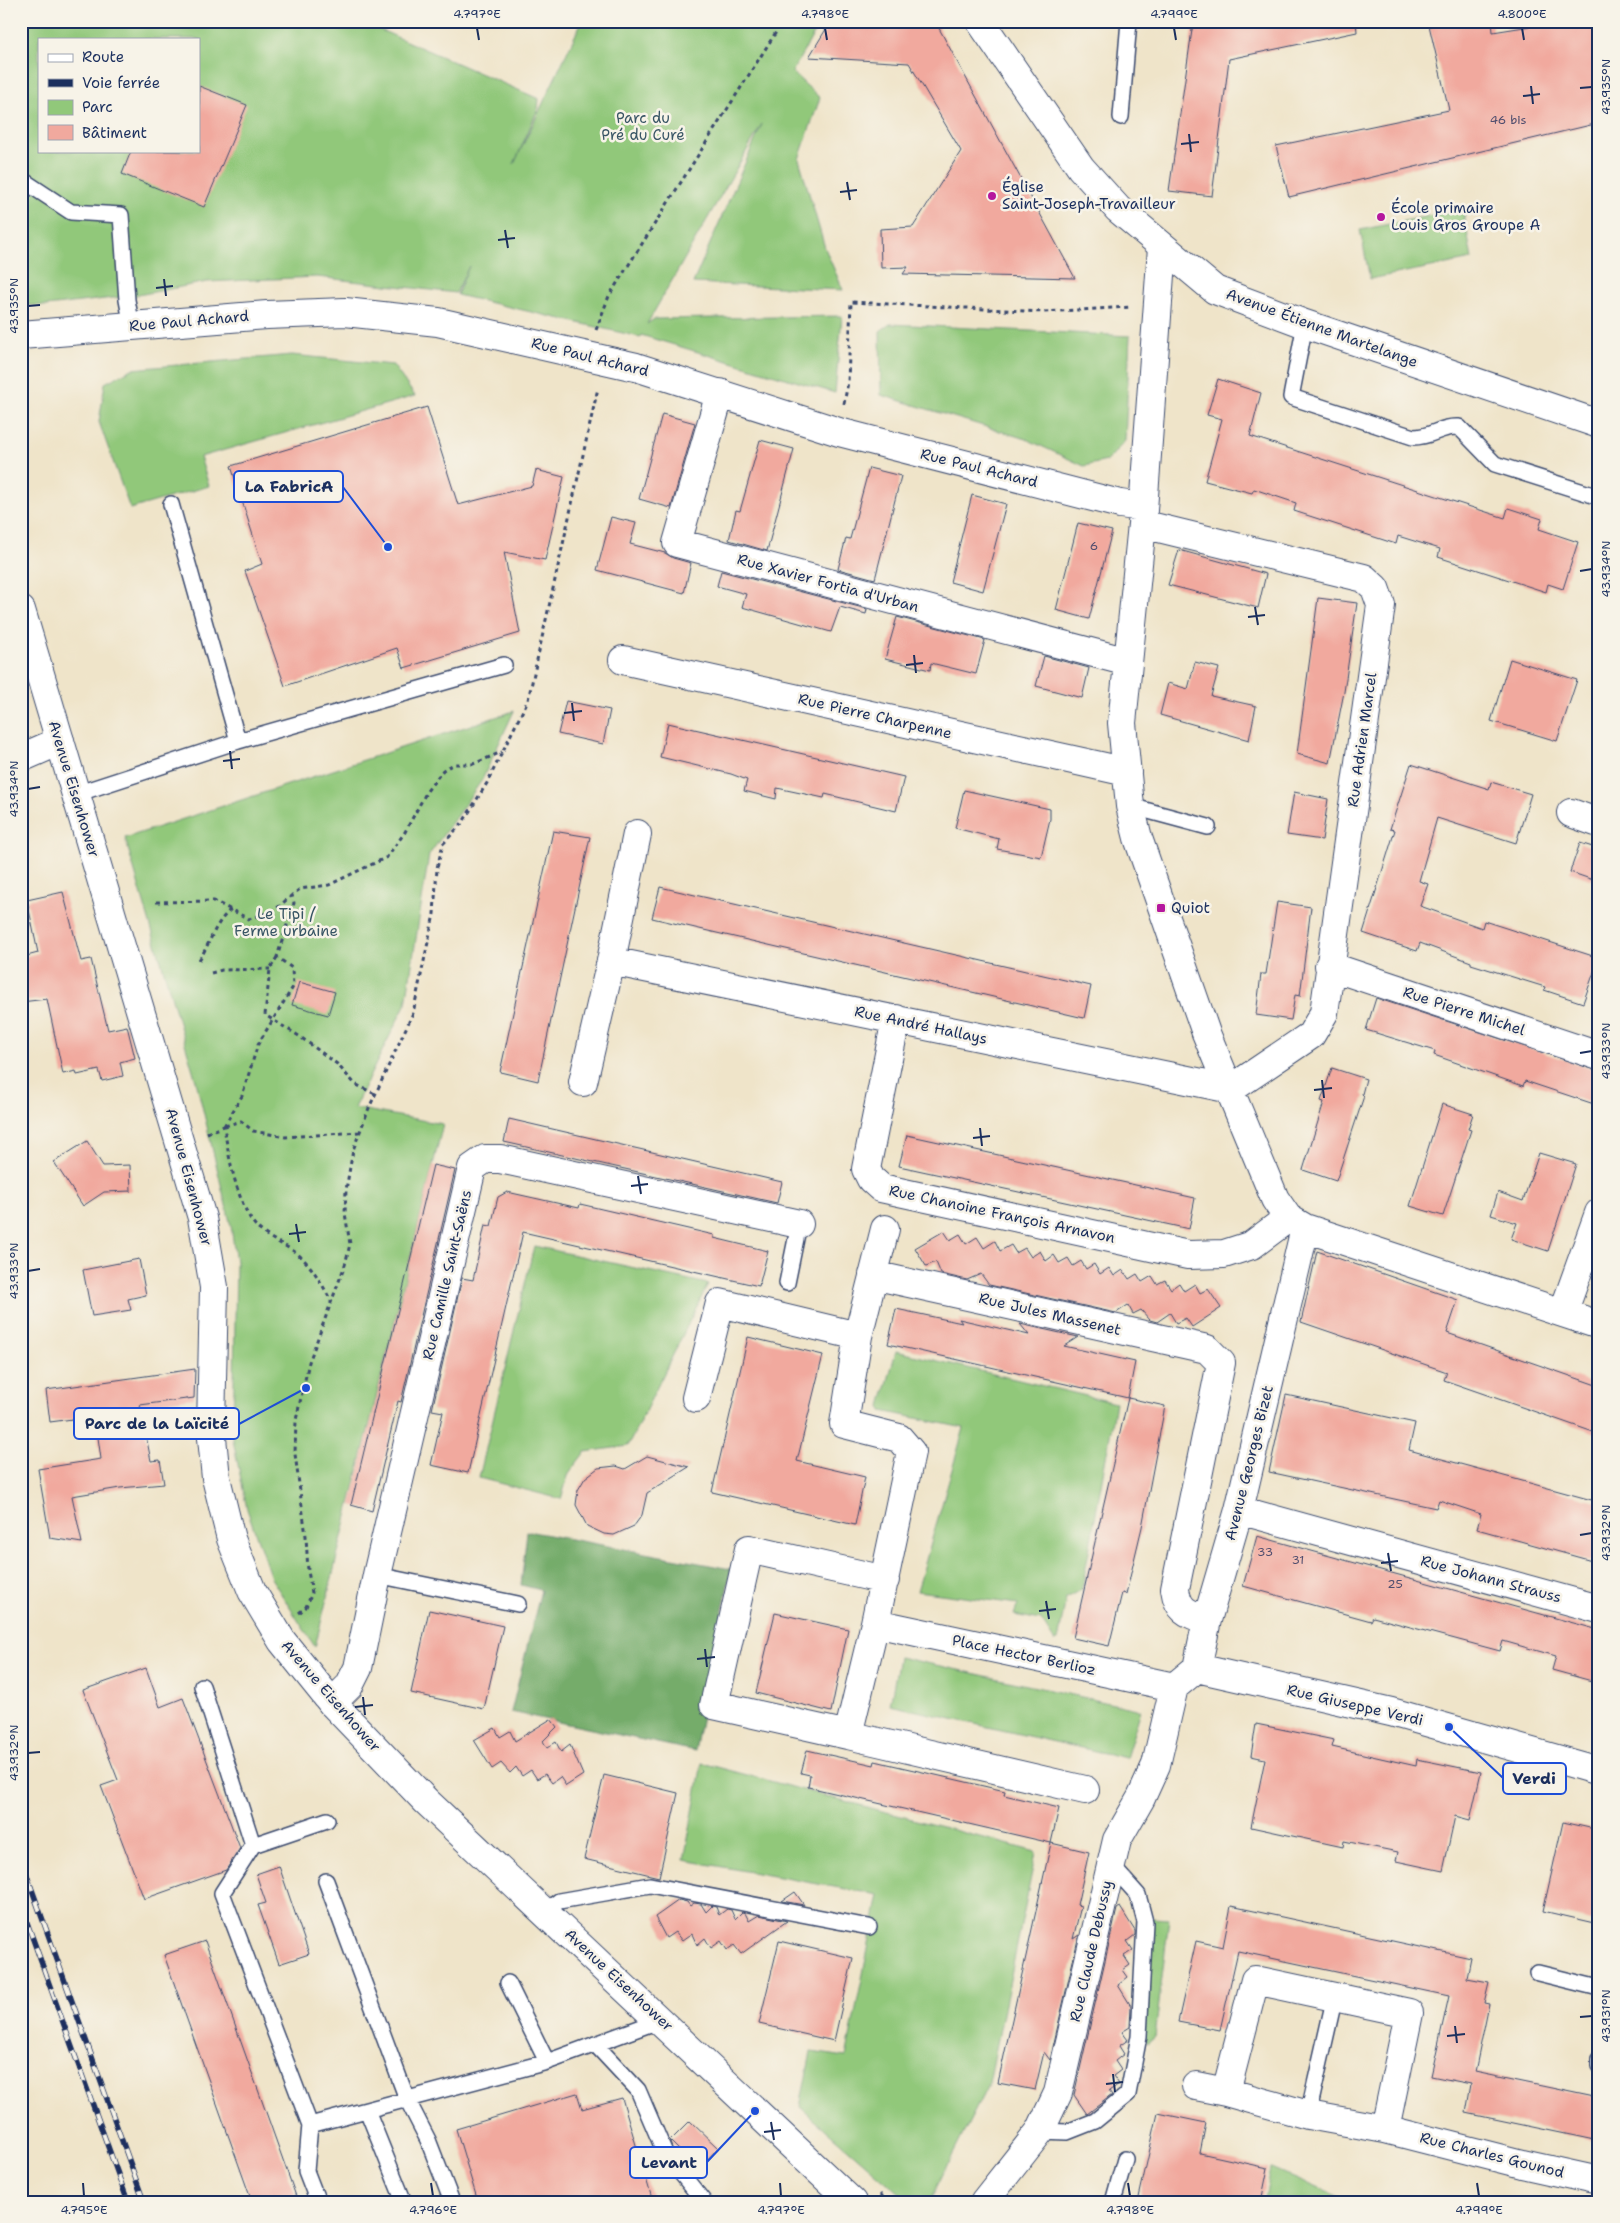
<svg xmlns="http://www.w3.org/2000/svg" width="1620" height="2223" viewBox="0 0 1620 2223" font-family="'Shantell Sans',sans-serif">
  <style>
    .green { fill: #91c87a; stroke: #567c6c; fill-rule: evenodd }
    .forest { fill: #74ac6a; stroke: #486e64 }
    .building { fill: #f1a99e }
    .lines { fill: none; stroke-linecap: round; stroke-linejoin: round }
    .service-casing { stroke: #3b4a6e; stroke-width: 18 }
    .minor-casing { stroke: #3b4a6e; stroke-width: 30 }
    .tertiary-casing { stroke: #3b4a6e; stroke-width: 30 }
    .path { stroke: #3b4a6e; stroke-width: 3; stroke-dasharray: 4 4; stroke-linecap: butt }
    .service { stroke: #fff; stroke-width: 15 }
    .minor { stroke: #fff; stroke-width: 28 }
    .tertiary { stroke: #fff; stroke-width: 28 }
    .rail-casing { stroke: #1b2f5e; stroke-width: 5.5 }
    .rail { stroke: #f7f3e8; stroke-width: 4; stroke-dasharray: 11; stroke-linecap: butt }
    .ticks { fill: none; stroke: #1b2f5e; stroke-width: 2 }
    .poi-dot { fill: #b5179e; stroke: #f7f3e8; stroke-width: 2 }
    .labels { text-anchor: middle; stroke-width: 5; stroke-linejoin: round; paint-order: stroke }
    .number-label { font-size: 12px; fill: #504e6e }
    .park-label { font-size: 15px; fill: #385565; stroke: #f7f3e8 }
    .poi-label { font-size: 15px; fill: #1b2f5e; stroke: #f7f3e8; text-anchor: start }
    .street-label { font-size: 15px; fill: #1b2f5e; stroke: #f7f3e8 }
    .leader { fill: none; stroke: #1d4ed8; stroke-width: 2 }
    .callout-dot { fill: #1d4ed8; stroke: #f7f3e8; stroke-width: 2 }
    .callout { fill: #f7f3e8; stroke: #1d4ed8; stroke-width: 2 }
    .callout-label { font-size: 16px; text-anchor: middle; font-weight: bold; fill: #1b2f5e }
    .neatline { fill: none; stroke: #1b2f5e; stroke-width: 2 }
    .ticks-label { font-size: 12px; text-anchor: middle; fill: #1b2f5e }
  </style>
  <rect width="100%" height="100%" fill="#f7f3e8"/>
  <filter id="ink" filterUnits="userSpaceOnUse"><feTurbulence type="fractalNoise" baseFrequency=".02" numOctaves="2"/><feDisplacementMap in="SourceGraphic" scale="10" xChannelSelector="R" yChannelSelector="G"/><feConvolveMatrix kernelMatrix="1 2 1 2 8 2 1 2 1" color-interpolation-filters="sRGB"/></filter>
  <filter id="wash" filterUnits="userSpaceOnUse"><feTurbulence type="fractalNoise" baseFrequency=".0096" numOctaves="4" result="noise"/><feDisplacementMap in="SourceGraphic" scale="20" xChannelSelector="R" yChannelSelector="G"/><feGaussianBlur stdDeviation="1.12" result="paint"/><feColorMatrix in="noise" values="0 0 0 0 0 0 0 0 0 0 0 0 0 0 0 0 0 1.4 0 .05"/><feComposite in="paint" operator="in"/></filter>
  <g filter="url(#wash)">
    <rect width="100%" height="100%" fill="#efe4c9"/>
    <path class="green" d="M21,21h339l179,78 -1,10 -24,55 68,-143h239l-29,51 28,26 -21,61 26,89 18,42 -150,-7 69,-159 -115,200 7,-5 188,-3 -7,77 -194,-58 -1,2 -183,-42 12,-29 -13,27 -139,-16 -110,5 -69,13 -91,11 -26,-1zM39,39h160v112h-160z
      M1463,209l9,50 -102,20 -10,-49z
      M890,324l240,12 -5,105 -18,20 -23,5 -58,-27 -145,-44 -1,-64z
      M292,355l101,10 22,31 -215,61 9,29 -79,23 -31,-87 6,-39 27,-14z
      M514,711l-32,69 -53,75 -23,148 -52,105 89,16 -128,523 -44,-69 -24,-69 -14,-69 3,-178 -5,-36 -35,-145 -71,-243z
      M534,1246l174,38 -80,162 -43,6 -16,21 -8,26 -82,-21z
      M896,1351l220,52 -34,186 -16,9 -8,43 -3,1 -14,-22 -27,-5 4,-11 -101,-13 47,-163 -82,-17 -1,-5z
      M899,1657l242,53 -15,48 -236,-53z
      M702,1763l334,89 -47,231 -60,119h-20l-109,-95 11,-55 35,5 33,-162 -195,-35z
      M1152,1917l17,1 -14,119 -7,6 -4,-4z
      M1271,2168h1l78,34h-86z"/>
    <path class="forest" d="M527,1531l204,38 -36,182 -184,-39 30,-122 -20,-5z"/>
    <g id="blocks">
      <path class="building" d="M831,21h104l140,257 -172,-4 5,-7 -27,1 -1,-39 33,-2 48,-76 -52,-88 -100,-6z
        M1203,21h153l1,11 -128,27 -17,137 -43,-5 24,-168z
        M1428,21h64l1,11 69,-11h37v102l-310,74 -13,-51 173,-36z
        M199,86l48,19 -43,102 -82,-33 9,-23h68z
        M1218,379l43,14 -11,43 255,82 3,-10 34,11 -3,10 39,13 -15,47 -15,-5 -2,8 -108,-35 2,-8 -42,-13 -2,8 -102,-33 2,-8 -42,-14 -2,4 -47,-12 17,-62 -15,-4z
        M427,407l31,98 74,-19 4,-16 28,7 -19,83 -41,-8 16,81 -116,35 -7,-20 -112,38 -40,-115 17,-7 -31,-98z
        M662,414l33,9 -24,85 -32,-9z
        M760,440l34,9 -27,102 -38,-11 7,-30 4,1z
        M869,468l32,8 -26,103 -37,-10 8,-31 4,1z
        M972,495l34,9 -23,87 -33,-9z
        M611,517l25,6 -6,21 35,9 8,5 18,5 -7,30 -87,-23z
        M1078,523l34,8 -23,88 -33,-9z
        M1179,550l87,24 -8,34 -90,-23z
        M721,571l146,38 -1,5 -26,-7 -9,25 -89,-25 4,-13 -29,-8z
        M1318,598l39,5 -13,89 -14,71 -33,-9z
        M897,617l88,23 -9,34 -45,-11 -1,7 -45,-11z
        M1044,656l45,12 -7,30 -46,-12z
        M1510,659l67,21 -20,61 -66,-20z
        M1195,662l24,6 -8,28 45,10 -7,34 -89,-25 8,-32 20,6z
        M566,701l44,9 -7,34 -45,-10z
        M668,723l236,54 -8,34 -71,-17 -1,4 -47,-10 -1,11 -32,-8 3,-11 -16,-6 -71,-17z
        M1411,764l78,25 2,-7 40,12 -15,49 -79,-25 -18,63 9,3 -8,22 62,22 2,-7 115,37 -16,45 -39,-13 1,-3 -74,-23v-2l-51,-19 -3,8 -54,-18 32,-103 -5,-1z
        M964,790l86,19v10l-9,38 -44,-8 2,-10 -44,-11z
        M1294,792l34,7 -6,41 -35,-5z
        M553,831l37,6 -52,244 -38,-9z
        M1580,843l19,6v33l-29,-10z
        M660,887l431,99 -7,32 -432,-100z
        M63,892l18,69 10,-2 17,71 19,-4 8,32 -15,4 3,14 -21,5 -3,-11 -22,5 -1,-4 -13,3 -16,-75 -26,3v-33h3l-1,-12 15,-4 -11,-53z
        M1277,902l34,5 -11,89 -5,-1 -4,25 -35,-5 5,-41h5z
        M299,982l36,10 -7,23 -36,-10z
        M1376,998l223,73v18l-5,15 -69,-23 -2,5 -89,-31 1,-4 -69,-21z
        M1332,1068l34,11 -4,15 2,2 -28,85 -33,-11 21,-68 -3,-1z
        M1442,1104l31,10 -5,15 3,1 -28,86 -33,-10z
        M509,1119l273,63 -5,21 -273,-61z
        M907,1135l288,63 -6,31 -290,-63z
        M87,1141l16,25 27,-1 1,26 -27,1 -21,14 -29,-44z
        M1539,1153l37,11 -28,87 -37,-12 6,-16 -26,-8 7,-23 25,9z
        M433,1165l22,5 -54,232 -3,-1 -26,110 -21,-6z
        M507,1192l72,16 1,-4 134,31v3l54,13 -9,35 -236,-54 -55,241 -37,-8 12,-53 -11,-2 30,-132 11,2 12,-55 6,1 7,-29z
        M944,1231l6,9 10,-6 6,10 11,-7 7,11 11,-7 5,10 11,-6 5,8 9,-5 6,9 9,-6 6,10 8,-6 5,8 9,-5 5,8 8,-5 5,8 8,-5 6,10 9,-6 5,8 9,-6 6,9 8,-5 5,8 10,-6 5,8 8,-4 6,9 8,-6 5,8 11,-7 5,9 8,-4 13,19 -29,19 -6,-9 -10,5 -6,-10 -13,9 -7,-2 -9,-10 -8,4 -5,-9 -12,8 -127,-28 -8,-11 -14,6 -26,-6 -5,-12 -10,4 -11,-18z
        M1317,1251l141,49 -11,33 152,53v48l-155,-54 3,-8 -146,-50z
        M139,1259l7,36 -18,4 3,11 -39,6 -9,-46z
        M896,1309l66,14 -3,-4 70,16 -9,-11 58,13 -14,9 71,16 -7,36 -240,-54z
        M748,1337l75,18 -26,106 68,16 -10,48 -143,-33z
        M195,1369l-1,29 -54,7 11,56 9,-1 4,24 -44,4 -48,8 10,47 -32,-5 -12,-69 63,-10 -6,-43 -45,6 -4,-32z
        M1286,1395l129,28 -6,27 190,52v61l-122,-34 4,-15 -42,-14 -3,8 -167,-36z
        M1128,1398l37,8 -23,121 -16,67 -4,-1 -13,53 -36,-8z
        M647,1456l42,11 -42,26 -5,22 -8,11 -20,9 -10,-1 -17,-8 -11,-21 2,-15 7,-12 13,-10 18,-2 9,3z
        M1257,1536l342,94v53l-47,-13 4,-14 -53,-15 -3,10 -127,-34 -2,4 -128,-35z
        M429,1610l74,16 -19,83 -73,-16z
        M775,1613l73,16 -17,83 -75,-19z
        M146,1668l14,39 23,-9 57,150 -14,22 -82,29 -43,-113 17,-6 -35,-90z
        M551,1719l6,8 -14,14 4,7 9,-6 5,10 9,-7 13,30 -17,11 -6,-9 -8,6 -7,-9 -8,5 -6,-9 -9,6 -6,-9 -6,6 -9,-10 -9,6 -18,-29 21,-12 5,9 10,-6 5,10z
        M1256,1724l78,16 -2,7 84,19 1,-7 64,13 -11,48 -15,-4 -12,55 -47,-10 2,-9 -54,-11 -1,6 -92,-20 14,-68 -14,-3z
        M807,1750l67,15 1,-4 130,30 -1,4 55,13 -8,35 -243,-56 2,-12 -9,-2z
        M604,1775l74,18 -19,84 -75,-18z
        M1563,1822l36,8v75l-4,18 -52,-12z
        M1051,1843l38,9 -12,53 4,1 -8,33 6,-4 -29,125 -6,-8 -9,38 -37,-7z
        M279,1866l30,88 -30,10 -21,-59 8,-2 -10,-29z
        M795,1892l9,13 -22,-4z
        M679,1900l8,2 3,4 4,-3 7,1 5,8 6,-6 4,1 3,8 8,-6 4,1 4,9 7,-7 3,1 4,8 10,-6 28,6 -46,33 -7,-9 -7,5 -6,-9 -10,7 -6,-10 -8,7 -5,-11 -10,7 -7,-9 -9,6 -11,-21z
        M1231,1906l240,52 -4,20 22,4 -5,21 5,1 -14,68 124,26v43l-133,-28 5,-29 -40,-8 18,-80 -211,-45 -18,79 -42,-8 18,-81 27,6z
        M1120,1907l15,24v4l-8,6 6,9 -9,6 6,9 -7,5 5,7 -10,8 13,21 -1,21 -8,5 6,8 -9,6 5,8 -9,7 6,9 -8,6 6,8 -10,7 3,4 -25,19 -13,-19 43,-186z
        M205,1941l93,261h-46l-88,-247z
        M779,1941l74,17 -19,83 -75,-17z
        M577,2093l5,16 40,-11 31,104h-175l-22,-73z
        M1158,2113l48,10 -6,30 68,15 -7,34h-123z
        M690,2121l28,27 -20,21 -28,-28z"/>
    </g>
  </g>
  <g filter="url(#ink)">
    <use href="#blocks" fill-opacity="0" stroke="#3b4a6e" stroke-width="1"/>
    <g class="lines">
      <g class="service-casing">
        <path id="service" d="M1121,117l8,-96
          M21,179l50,33 50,3 6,85 5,27
          M1305,324l-14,73 122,40c21,0 26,-11 46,-10l36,37 104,33
          M238,741l266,-76
          M76,794l162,-53 -67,-237
          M1130,806l78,21
          M787,1283l12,-59
          M377,1575l141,29
          M202,1686l51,159 -31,48 88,232 237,-63 114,-42
          M253,1845l74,-25
          M326,1881l81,218 21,41 24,62
          M546,1911l13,-10 91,-16 219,42
          M1538,1973l61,15
          M508,1983l39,79
          M595,2044l43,46 27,63 39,49
          M1599,2059v7
          M367,2110l37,92
          M1308,2115l27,-119
          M310,2125l-4,46 12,31
          M1040,2131l27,1 28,-11 33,-27 11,-58 6,-114 -7,-27 -26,-29
          M1113,2202l12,-43"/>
      </g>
      <g class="minor-casing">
        <path id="minor" d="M1162,247l-20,277 -20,199 8,83 8,32 68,195 69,166 13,19 17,10 294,97
          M21,335l246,-20 78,-3 93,10 198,45 203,65 281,72 23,3
          M720,393l-43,150 451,119
          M623,660l504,112
          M21,758l39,-17
          M1571,813l28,10
          M611,961l26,-127
          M1329,966l270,90
          M896,1019l-30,150 5,10 10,9 307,67 36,-1 28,-9 36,-27
          M583,1082l28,-121 620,128 80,-54 13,-22 57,-408 -6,-17 -11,-10 -222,-54
          M885,1229l-27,107 -14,88 55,14 12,14 -36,171 299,64
          M873,1275l334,74 14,14 -46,226c3,22 12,24 32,31
          M1563,1313l36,-100
          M696,1398l24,-95 138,33
          M1239,1510l360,99
          M875,1623l-27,112 -134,-30 35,-156 136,31
          M1197,1668l194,44 208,59
          M1174,1687l23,-19 10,-48 32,-110 66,-282
          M332,1703l17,-17 9,-18 19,-93 95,-407 13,-9h15l299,65
          M848,1735l237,55
          M1196,2086l30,6 82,23 77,14 137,35 77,17
          M1226,2092l29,-112 154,33 -24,116
          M984,2202l56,-71 18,-38 59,-253 24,-42 15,-33 18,-78"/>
      </g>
      <g class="tertiary-casing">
        <path id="tertiary" d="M980,21l101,147 37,41 97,81 90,34 294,100
          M21,610l181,608 12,69 -3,141 5,50 15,61 21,52 30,50 50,62 94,98 426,401"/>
      </g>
      <path class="path" d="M596,330l13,-34 174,-275
        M844,404l4,-22 3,-80 192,10 88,-5
        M156,902l58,-1 35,18 26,-9 17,-15
        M277,957l-7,12 -5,46 34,21 38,28 18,20 20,10
        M199,960c13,-20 14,-34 32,-51
        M211,973l11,-3 48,-1
        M224,1126l18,-30 16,-52 35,-57 -1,-19 -15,-11 17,-54 -2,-8 8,-6 29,-4 58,-28 18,-25 22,-41 16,-21 11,-6h19l29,-12
        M225,1126l16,-5 12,10 33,6 73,-5
        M207,1133l17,-7c4,28 12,71 28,95 11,16 28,21 43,31 17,13 26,30 36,49
        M299,1613l7,-6 6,-14 -4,-22 -2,-35 -11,-82 1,-34 13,-58 36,-97 5,-21 -5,-31 1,-23 7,-40 16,-42 44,-95 21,-99 3,-46 6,-24 20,-22 24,-39 41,-83 70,-312
        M880,2194l8,8"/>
      <use href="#service" class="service"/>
      <use href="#minor" class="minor"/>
      <use href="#tertiary" class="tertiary"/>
      <g class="rail-casing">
        <path id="rail" d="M21,1859l123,343
          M21,1906l107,296"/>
      </g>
      <use href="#rail" class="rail"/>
    </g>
  </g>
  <path class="ticks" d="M477,28l2,12M825,28l2,12M1174,28l2,12M1522,28l2,12M1531,86l2,18M1580,88l12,-1M1523,96l17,-2M1189,134l2,18M1181,144l18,-2M847,182l3,18M840,192l17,-2M505,230l3,18M498,240l17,-2M164,279l2,17M156,288l17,-2M28,306l12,-1M1580,571l12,-2M1255,607l3,18M1248,617l17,-2M914,655l2,18M906,665l17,-2M572,703l2,18M564,713l18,-2M230,751l2,18M223,761l17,-2M28,789l12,-2M1580,1053l12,-2M1322,1080l2,18M1314,1090l18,-2M980,1128l2,18M973,1138l17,-2M638,1176l3,18M631,1186l17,-2M296,1224l3,18M289,1234l17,-2M28,1271l12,-2M1580,1535l12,-2M1388,1553l3,18M1381,1563l17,-2M1046,1601l3,18M1039,1611l17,-2M705,1649l2,18M697,1659l18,-2M363,1697l2,18M355,1707l18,-2M28,1753l12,-1M1580,2017l12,-1M1455,2026l2,17M1447,2036l18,-2M1113,2074l2,18M1106,2084l17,-2M771,2122l3,18M764,2132l17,-2M83,2183l1,13M431,2183l2,13M780,2183l1,13M1128,2183l2,13M1477,2183l2,13"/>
  <g class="poi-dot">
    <circle cx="992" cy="196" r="5"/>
    <circle cx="1381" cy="217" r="5"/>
    <rect x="1156" y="903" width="10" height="10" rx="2.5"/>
  </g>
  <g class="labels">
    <g class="number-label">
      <text x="1508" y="124">46 bis</text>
      <text x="1094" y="550">6</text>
      <text x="1265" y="1556">33</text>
      <text x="1298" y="1564">31</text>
      <text x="1395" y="1588">25</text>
    </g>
    <g class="park-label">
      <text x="643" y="123">Parc du<tspan x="643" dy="17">Pré du Curé</tspan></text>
      <text x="286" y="919">Le Tipi /<tspan x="286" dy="17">Ferme urbaine</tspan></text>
    </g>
    <g class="poi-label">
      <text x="1002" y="192">Église<tspan x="1002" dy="17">Saint-Joseph-Travailleur</tspan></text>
      <text x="1391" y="213">École primaire<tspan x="1391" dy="17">Louis Gros Groupe A</tspan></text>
      <text x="1171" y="913">Quiot</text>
    </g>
    <g class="street-label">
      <text transform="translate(189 321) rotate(-5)" y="5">Rue Paul Achard</text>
      <text transform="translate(1322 328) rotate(20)" y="5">Avenue Étienne Martelange</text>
      <text transform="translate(590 357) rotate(14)" y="5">Rue Paul Achard</text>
      <text transform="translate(979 468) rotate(14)" y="5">Rue Paul Achard</text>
      <text transform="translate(828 583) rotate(15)" y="5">Rue Xavier Fortia d'Urban</text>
      <text transform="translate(875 716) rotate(13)" y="5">Rue Pierre Charpenne</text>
      <text transform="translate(1362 740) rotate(-82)" y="5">Rue Adrien Marcel</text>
      <text transform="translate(74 789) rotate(73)" y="5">Avenue Eisenhower</text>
      <text transform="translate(1464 1011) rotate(18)" y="5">Rue Pierre Michel</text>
      <text transform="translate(921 1025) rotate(12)" y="5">Rue André Hallays</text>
      <text transform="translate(189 1177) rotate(75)" y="5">Avenue Eisenhower</text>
      <text transform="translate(1002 1214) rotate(12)" y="5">Rue Chanoine François Arnavon</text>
      <text transform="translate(447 1275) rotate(-77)" y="5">Rue Camille Saint-Saëns</text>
      <text transform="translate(1050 1314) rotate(13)" y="5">Rue Jules Massenet</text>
      <text transform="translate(1249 1463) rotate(-76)" y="5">Avenue Georges Bizet</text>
      <text transform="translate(1491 1579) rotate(15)" y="5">Rue Johann Strauss</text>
      <text transform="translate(1024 1655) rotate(12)" y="5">Place Hector Berlioz</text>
      <text transform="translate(331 1696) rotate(49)" y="5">Avenue Eisenhower</text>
      <text transform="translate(1355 1705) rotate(13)" y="5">Rue Giuseppe Verdi</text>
      <text transform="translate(1091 1951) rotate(-77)" y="5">Rue Claude Debussy</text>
      <text transform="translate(619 1980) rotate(43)" y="5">Avenue Eisenhower</text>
      <text transform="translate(1492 2155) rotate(14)" y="5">Rue Charles Gounod</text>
    </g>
  </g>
  <path class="leader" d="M388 547L343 487M306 1388L239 1424M1449 1727L1503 1778M755 2111L707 2162"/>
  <g class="callout-dot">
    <circle cx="388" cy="547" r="5"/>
    <circle cx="306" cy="1388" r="5"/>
    <circle cx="1449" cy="1727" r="5"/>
    <circle cx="755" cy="2111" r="5"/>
  </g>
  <g class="callout">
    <rect x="234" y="471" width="109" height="31" rx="5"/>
    <rect x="74" y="1408" width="165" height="31" rx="5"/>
    <rect x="1503" y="1763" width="63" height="31" rx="5"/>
    <rect x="630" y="2147" width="77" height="31" rx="5"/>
  </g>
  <g class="callout-label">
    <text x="289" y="492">La FabricA</text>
    <text x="157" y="1429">Parc de la Laïcité</text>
    <text x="1534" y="1784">Verdi</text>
    <text x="669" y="2168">Levant</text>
  </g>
  <rect width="1620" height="2223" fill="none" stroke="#f7f3e8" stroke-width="55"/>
  <rect x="38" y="38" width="162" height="115" fill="#f7f3e8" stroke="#9fa5b1"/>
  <rect x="48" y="54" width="25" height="8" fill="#ffffff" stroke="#9fa5b1"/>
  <text x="82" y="62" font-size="15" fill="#1b2f5e">Route</text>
  <rect x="48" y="79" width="25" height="8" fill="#1b2f5e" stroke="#9fa5b1"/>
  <text x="82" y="88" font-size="15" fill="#1b2f5e">Voie ferrée</text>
  <rect x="48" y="100" width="25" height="15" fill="#91c87a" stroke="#9fa5b1"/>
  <text x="82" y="112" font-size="15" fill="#1b2f5e">Parc</text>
  <rect x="48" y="125" width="25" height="15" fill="#f1a99e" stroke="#9fa5b1"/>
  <text x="82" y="138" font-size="15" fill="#1b2f5e">Bâtiment</text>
  <rect x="28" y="28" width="1564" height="2168" class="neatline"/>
  <g class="ticks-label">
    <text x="477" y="18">4.797°E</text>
    <text x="825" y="18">4.798°E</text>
    <text x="1174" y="18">4.799°E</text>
    <text x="1522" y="18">4.800°E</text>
    <text transform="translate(1606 87) rotate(-90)" y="4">43.935°N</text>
    <text transform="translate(14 306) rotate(-90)" y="4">43.935°N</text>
    <text transform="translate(1606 569) rotate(-90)" y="4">43.934°N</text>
    <text transform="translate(14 789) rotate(-90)" y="4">43.934°N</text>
    <text transform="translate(1606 1051) rotate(-90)" y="4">43.933°N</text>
    <text transform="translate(14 1271) rotate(-90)" y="4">43.933°N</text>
    <text transform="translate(1606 1533) rotate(-90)" y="4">43.932°N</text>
    <text transform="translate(14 1753) rotate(-90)" y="4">43.932°N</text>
    <text transform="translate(1606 2016) rotate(-90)" y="4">43.931°N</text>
    <text x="84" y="2214">4.795°E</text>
    <text x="433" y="2214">4.796°E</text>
    <text x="781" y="2214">4.797°E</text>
    <text x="1130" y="2214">4.798°E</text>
    <text x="1479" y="2214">4.799°E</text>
  </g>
</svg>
